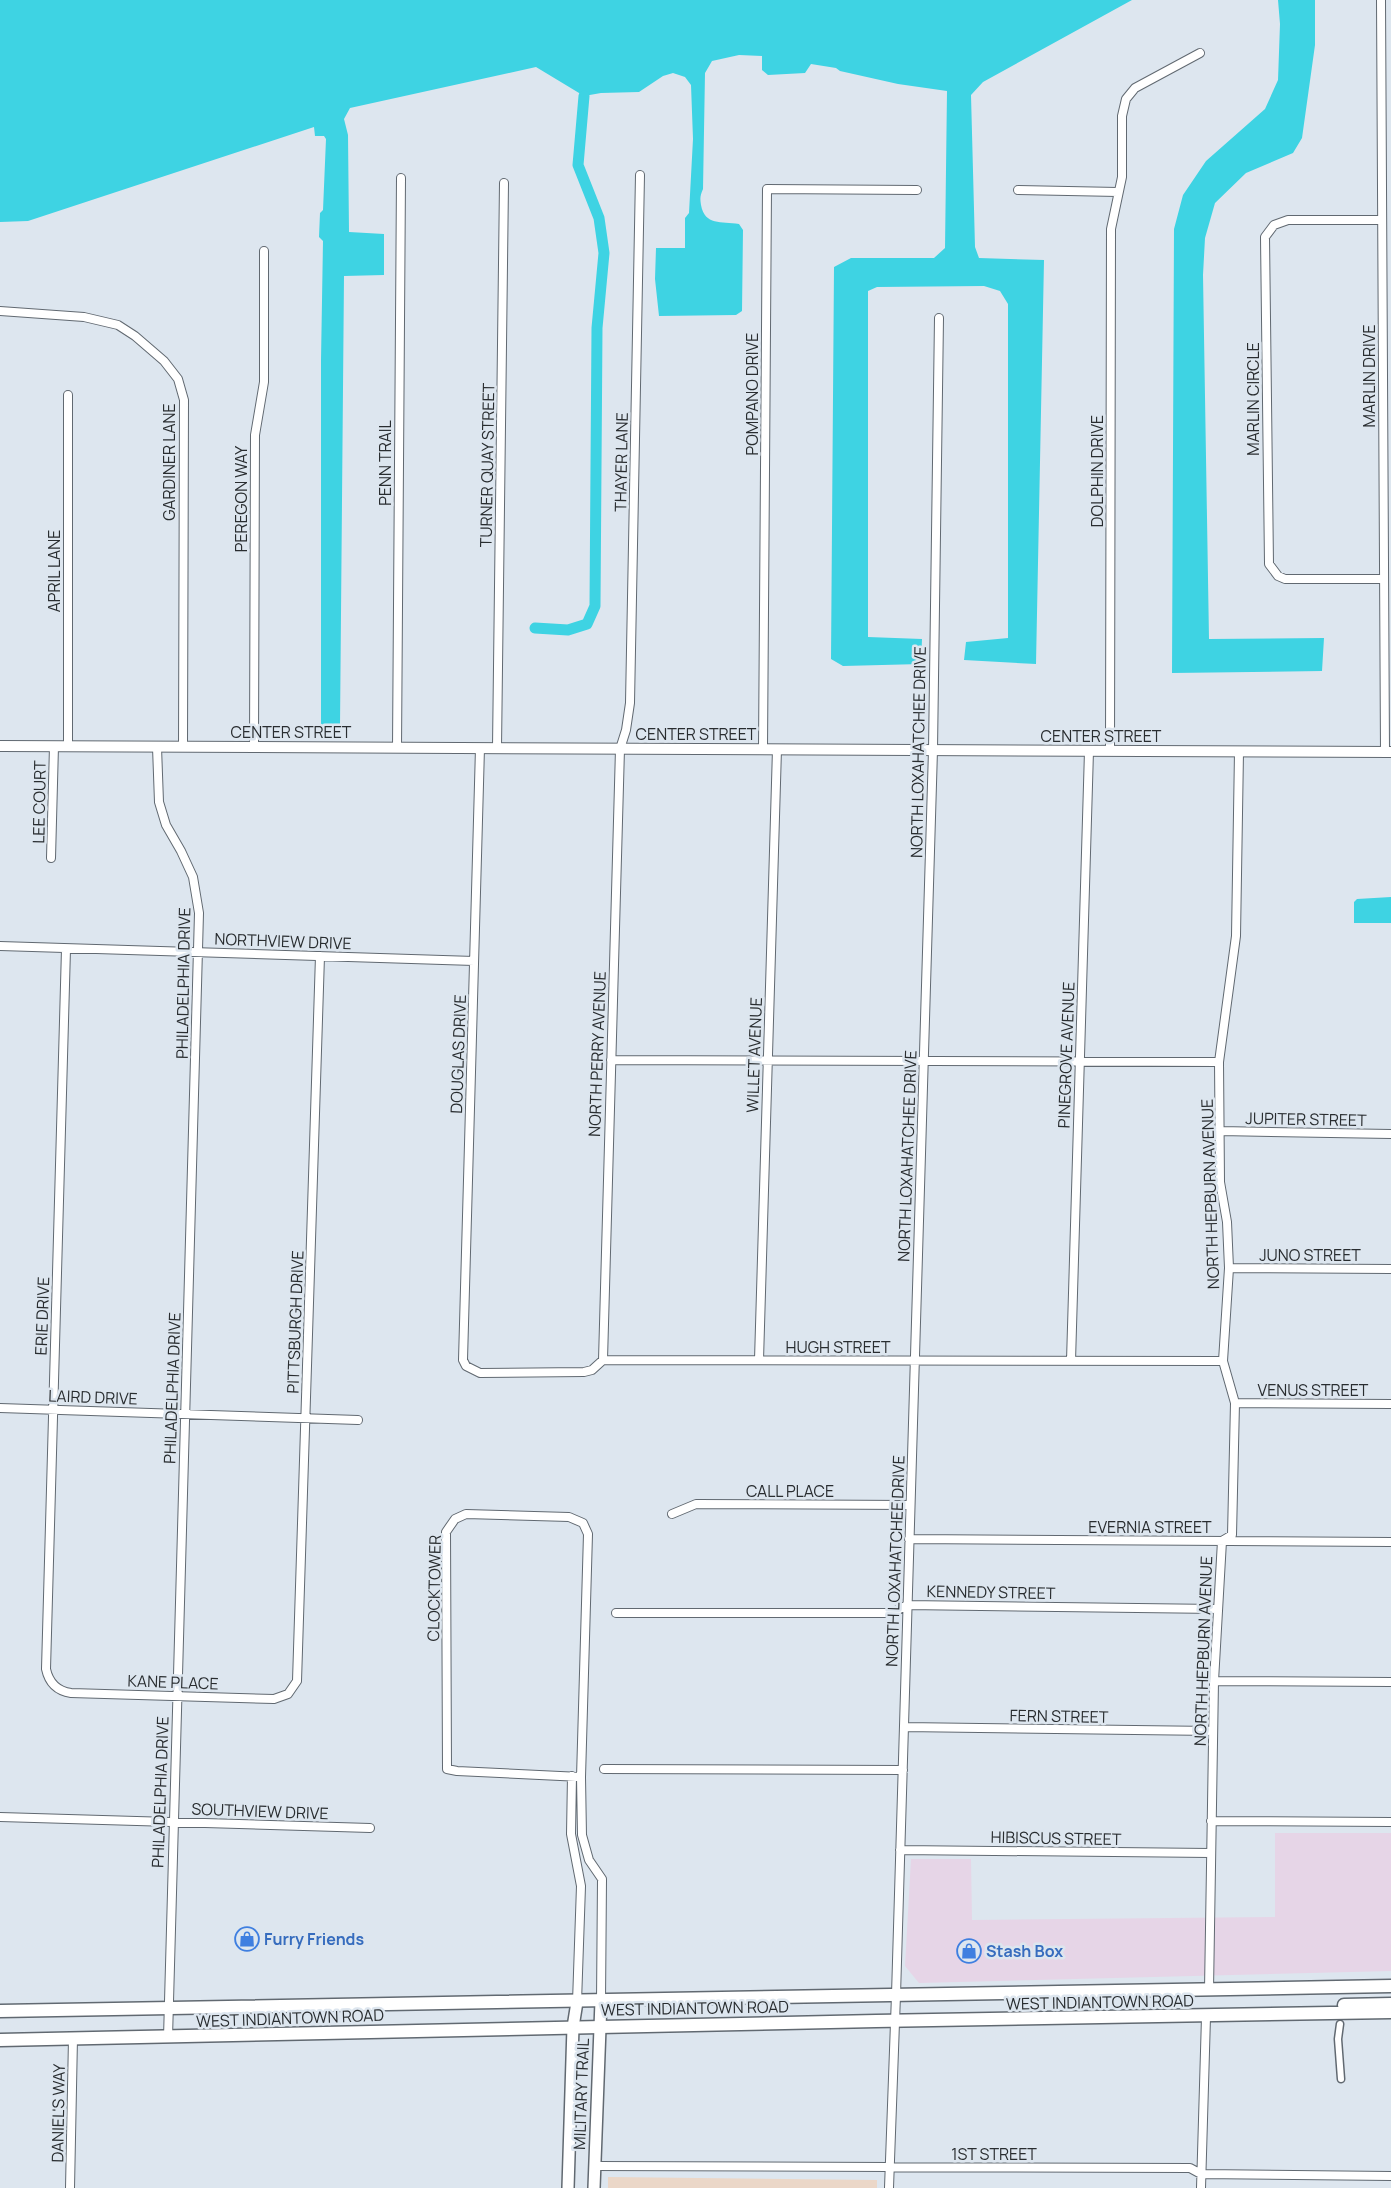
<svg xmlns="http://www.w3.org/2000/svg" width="1391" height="2188" viewBox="0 0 1391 2188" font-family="Manrope,sans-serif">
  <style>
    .commercial { fill: #e6d5e7 }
    .education { fill: #ebd7c8 }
    .water { fill: #3ed3e3 }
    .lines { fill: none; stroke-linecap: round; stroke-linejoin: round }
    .canal { stroke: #3ed3e3; stroke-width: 11 }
    .pedestrian-casing { stroke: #616971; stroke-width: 9 }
    .minor-casing { stroke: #616971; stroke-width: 10 }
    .tertiary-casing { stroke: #616971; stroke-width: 12 }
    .secondary-casing { stroke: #616971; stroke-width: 14 }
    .primary-casing { stroke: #616971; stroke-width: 15 }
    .pedestrian { stroke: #fff; stroke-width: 6 }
    .minor { stroke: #fff; stroke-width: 8 }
    .tertiary { stroke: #fff; stroke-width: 10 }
    .secondary { stroke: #fff; stroke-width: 11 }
    .primary { stroke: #fff; stroke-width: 12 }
    .labels { text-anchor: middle; stroke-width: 5; stroke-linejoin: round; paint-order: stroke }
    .street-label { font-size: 16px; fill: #292d30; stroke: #dde6ef }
    .shop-label { font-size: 16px; font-weight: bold; fill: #366cbe; stroke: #dde6ef; text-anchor: start }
  </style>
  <rect width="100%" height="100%" fill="#dde6ef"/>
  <path class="commercial" d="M1275,1833h116v138l-472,12 -14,-17 6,-107h60l1,61 303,-3z"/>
  <path class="education" d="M608,2177h3l266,3v8h-269z"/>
  <path class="water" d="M0,0h1132l-149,82 -12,13 4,152 4,11 65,2 -8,404 -72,-4 2,-18 42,-4v-334l-8,-13 -16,-5 -107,1 -9,4v346l54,2 -1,25 -78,2 -12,-7 3,-392 17,-9h83l11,-10 2,-157 -49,-7 -58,-13 -4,-3 -25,-4 -6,9 -37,2 -6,-5v-14l-23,-1 -27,6 -7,12 -2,116c-3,7 -3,9 -2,16 4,21 20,16 38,19l4,6 -1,81 -6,4 -77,1 -4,-37 1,-31h29v-30l4,-5 4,-74 -2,-54 -6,-8 -12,-4 -10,3 -24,16 -38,1 -17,3 -48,-29 -186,41 -6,11 4,16 1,97 35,2v41l-40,1 -4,450h-19v-366l2,-119 -4,-4 1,-24 3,-3 3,-71 -2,-3h-9l-1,-9 -286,94 -28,1z
    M1278,0h37v45l-13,93 -9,15 -47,20 -31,30 -10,35 -2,37 6,364 115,-1 -2,33 -150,2 2,-444 9,-34 23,-34 59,-52 13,-29 2,-56z
    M1391,897v26h-37v-21l3,-3z"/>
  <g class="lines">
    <path class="canal" d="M535,628l33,2 19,-6 8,-18 2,-278 7,-75 -5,-35 -21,-53 6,-69"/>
    <g class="pedestrian-casing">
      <path id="pedestrian" d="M1340,2024l-2,15 3,40"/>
    </g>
    <g class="minor-casing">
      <path id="minor" d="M1381,0l4,752
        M1018,190l100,2
        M1382,220h-94l-14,5 -9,12 4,327 9,12 7,3h99
        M0,311l84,6 34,8 17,11 29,25 14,18 6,21 -1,347
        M68,746v-351
        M157,747l2,55 7,23 15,26 12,26 6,36 -31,1125
        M254,747l1,-312 9,-53v-131
        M397,748l4,-570
        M480,748l-17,612 3,6 14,7 104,-1 8,-2 11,-10 620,1
        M497,748l7,-565
        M763,749l4,-560 150,1
        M1110,751l1,-522 11,-52v-61l4,-17 9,-11 65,-35
        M51,858l3,-112
        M0,946l474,15
        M66,949l-20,720c3,14 11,22 25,24l203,6 14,-5 9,-13 23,-725
        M611,1060l608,2
        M1220,1131l171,3
        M1229,1268l162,1
        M603,1360l17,-611 6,-19 4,-27 10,-528
        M759,1360l18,-611
        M1071,1361l18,-610
        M1235,1403l156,1
        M0,1408l358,12
        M672,1514l24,-10 214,1
        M909,1539l482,3
        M616,1613h276l15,-8 311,4
        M1214,1681l177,1
        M904,1727l309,4
        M604,1769l299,1
        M572,1776l-1,58 10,52 -4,116
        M581,1777l-124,-6 -10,-2 -1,-237 9,-13 11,-5 103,3 14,6 5,11 -7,243 1,58 7,25 13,19 -1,122
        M0,1817l370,11
        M1211,1821l180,1
        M900,1850l311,3
        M1209,1990l5,-309 8,-140 10,-6 3,-132 -12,-42 6,-93 -2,-46 -7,-40 -1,-120 17,-126 3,-184
        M595,2166l595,2 11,6 190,2
        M70,2188l3,-150
        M889,2188l7,-193 37,-1245 6,-432
        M1201,2188l5,-171"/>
    </g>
    <g class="tertiary-casing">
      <path id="tertiary" d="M0,746l1391,6"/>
    </g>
    <g class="secondary-casing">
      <path id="secondary" d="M568,2188l5,-161 4,-25
        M594,2188l7,-187"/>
    </g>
    <g class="primary-casing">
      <path id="primary" d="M1344,2005l47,-1
        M0,2011l1391,-25
        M0,2040l876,-19 515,-9"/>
    </g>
    <use href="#pedestrian" class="pedestrian"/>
    <use href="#minor" class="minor"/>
    <use href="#tertiary" class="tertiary"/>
    <use href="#secondary" class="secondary"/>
    <use href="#primary" class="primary"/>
  </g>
  <defs>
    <g id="shop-ring" transform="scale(1.25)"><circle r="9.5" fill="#dde6ef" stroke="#3f7fe0" stroke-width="1.5"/><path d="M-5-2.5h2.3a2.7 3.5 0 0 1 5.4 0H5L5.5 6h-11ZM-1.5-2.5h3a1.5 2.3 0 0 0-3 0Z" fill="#3f7fe0"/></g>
  </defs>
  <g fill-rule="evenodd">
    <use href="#shop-ring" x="247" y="1939"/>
    <use href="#shop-ring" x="969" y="1951"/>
  </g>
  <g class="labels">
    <g class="street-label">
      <text transform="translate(1369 376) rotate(-90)" y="6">MARLIN DRIVE</text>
      <text transform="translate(752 394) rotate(-90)" y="6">POMPANO DRIVE</text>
      <text transform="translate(1253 399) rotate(-90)" y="6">MARLIN CIRCLE</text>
      <text transform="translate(169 462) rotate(-90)" y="6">GARDINER LANE</text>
      <text transform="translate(621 462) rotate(-89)" y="6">THAYER LANE</text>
      <text transform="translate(385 463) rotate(-90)" y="6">PENN TRAIL</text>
      <text transform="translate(487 465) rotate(-89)" y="6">TURNER QUAY STREET</text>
      <text transform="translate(1097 471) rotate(-90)" y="6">DOLPHIN DRIVE</text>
      <text transform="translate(241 499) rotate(-90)" y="6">PEREGON WAY</text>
      <text transform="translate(54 571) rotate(-90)" y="6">APRIL LANE</text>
      <text x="291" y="738">CENTER STREET</text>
      <text x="696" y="740">CENTER STREET</text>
      <text x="1101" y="742">CENTER STREET</text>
      <text transform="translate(918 752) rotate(-89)" y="6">NORTH LOXAHATCHEE DRIVE</text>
      <text transform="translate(39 802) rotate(-89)" y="6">LEE COURT</text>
      <text transform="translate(283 941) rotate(2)" y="6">NORTHVIEW DRIVE</text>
      <text transform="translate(183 983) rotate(-89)" y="6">PHILADELPHIA DRIVE</text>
      <text transform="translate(458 1054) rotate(-88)" y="6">DOUGLAS DRIVE</text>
      <text transform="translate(597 1054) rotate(-88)" y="6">NORTH PERRY AVENUE</text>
      <text transform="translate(754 1055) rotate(-88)" y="6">WILLET AVENUE</text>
      <text transform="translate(1066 1055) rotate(-88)" y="6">PINEGROVE AVENUE</text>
      <text transform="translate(1306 1119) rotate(1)" y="6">JUPITER STREET</text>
      <text transform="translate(907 1156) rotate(-88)" y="6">NORTH LOXAHATCHEE DRIVE</text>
      <text transform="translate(1210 1194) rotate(-92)" y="6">NORTH HEPBURN AVENUE</text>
      <text x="1310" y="1261">JUNO STREET</text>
      <text transform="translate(42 1316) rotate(-88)" y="6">ERIE DRIVE</text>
      <text transform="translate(295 1322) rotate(-88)" y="6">PITTSBURGH DRIVE</text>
      <text x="838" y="1353">HUGH STREET</text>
      <text transform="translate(172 1388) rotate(-88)" y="6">PHILADELPHIA DRIVE</text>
      <text x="1313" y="1396">VENUS STREET</text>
      <text transform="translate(93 1397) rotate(2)" y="6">LAIRD DRIVE</text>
      <text x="790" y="1497">CALL PLACE</text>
      <text x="1150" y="1533">EVERNIA STREET</text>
      <text transform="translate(895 1561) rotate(-88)" y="6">NORTH LOXAHATCHEE DRIVE</text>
      <text transform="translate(434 1588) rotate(-89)" y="6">CLOCKTOWER</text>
      <text transform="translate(991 1592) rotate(1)" y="6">KENNEDY STREET</text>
      <text transform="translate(1203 1651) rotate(-88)" y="6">NORTH HEPBURN AVENUE</text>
      <text transform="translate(173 1682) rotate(2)" y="6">KANE PLACE</text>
      <text transform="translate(1059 1716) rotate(1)" y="6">FERN STREET</text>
      <text transform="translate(160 1792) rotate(-88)" y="6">PHILADELPHIA DRIVE</text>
      <text transform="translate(260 1811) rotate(2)" y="6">SOUTHVIEW DRIVE</text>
      <text transform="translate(1056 1838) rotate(1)" y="6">HIBISCUS STREET</text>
      <text transform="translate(1100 2002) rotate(-1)" y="6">WEST INDIANTOWN ROAD</text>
      <text transform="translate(695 2008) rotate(-1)" y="6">WEST INDIANTOWN ROAD</text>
      <text transform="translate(290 2018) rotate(-2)" y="6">WEST INDIANTOWN ROAD</text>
      <text transform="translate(581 2094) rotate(-88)" y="6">MILITARY TRAIL</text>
      <text transform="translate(58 2113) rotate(-89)" y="6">DANIEL'S WAY</text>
      <text x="994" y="2160">1ST STREET</text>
    </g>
    <g class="shop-label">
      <text x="264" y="1945">Furry Friends</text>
      <text x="986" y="1957">Stash Box</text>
    </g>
  </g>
</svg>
